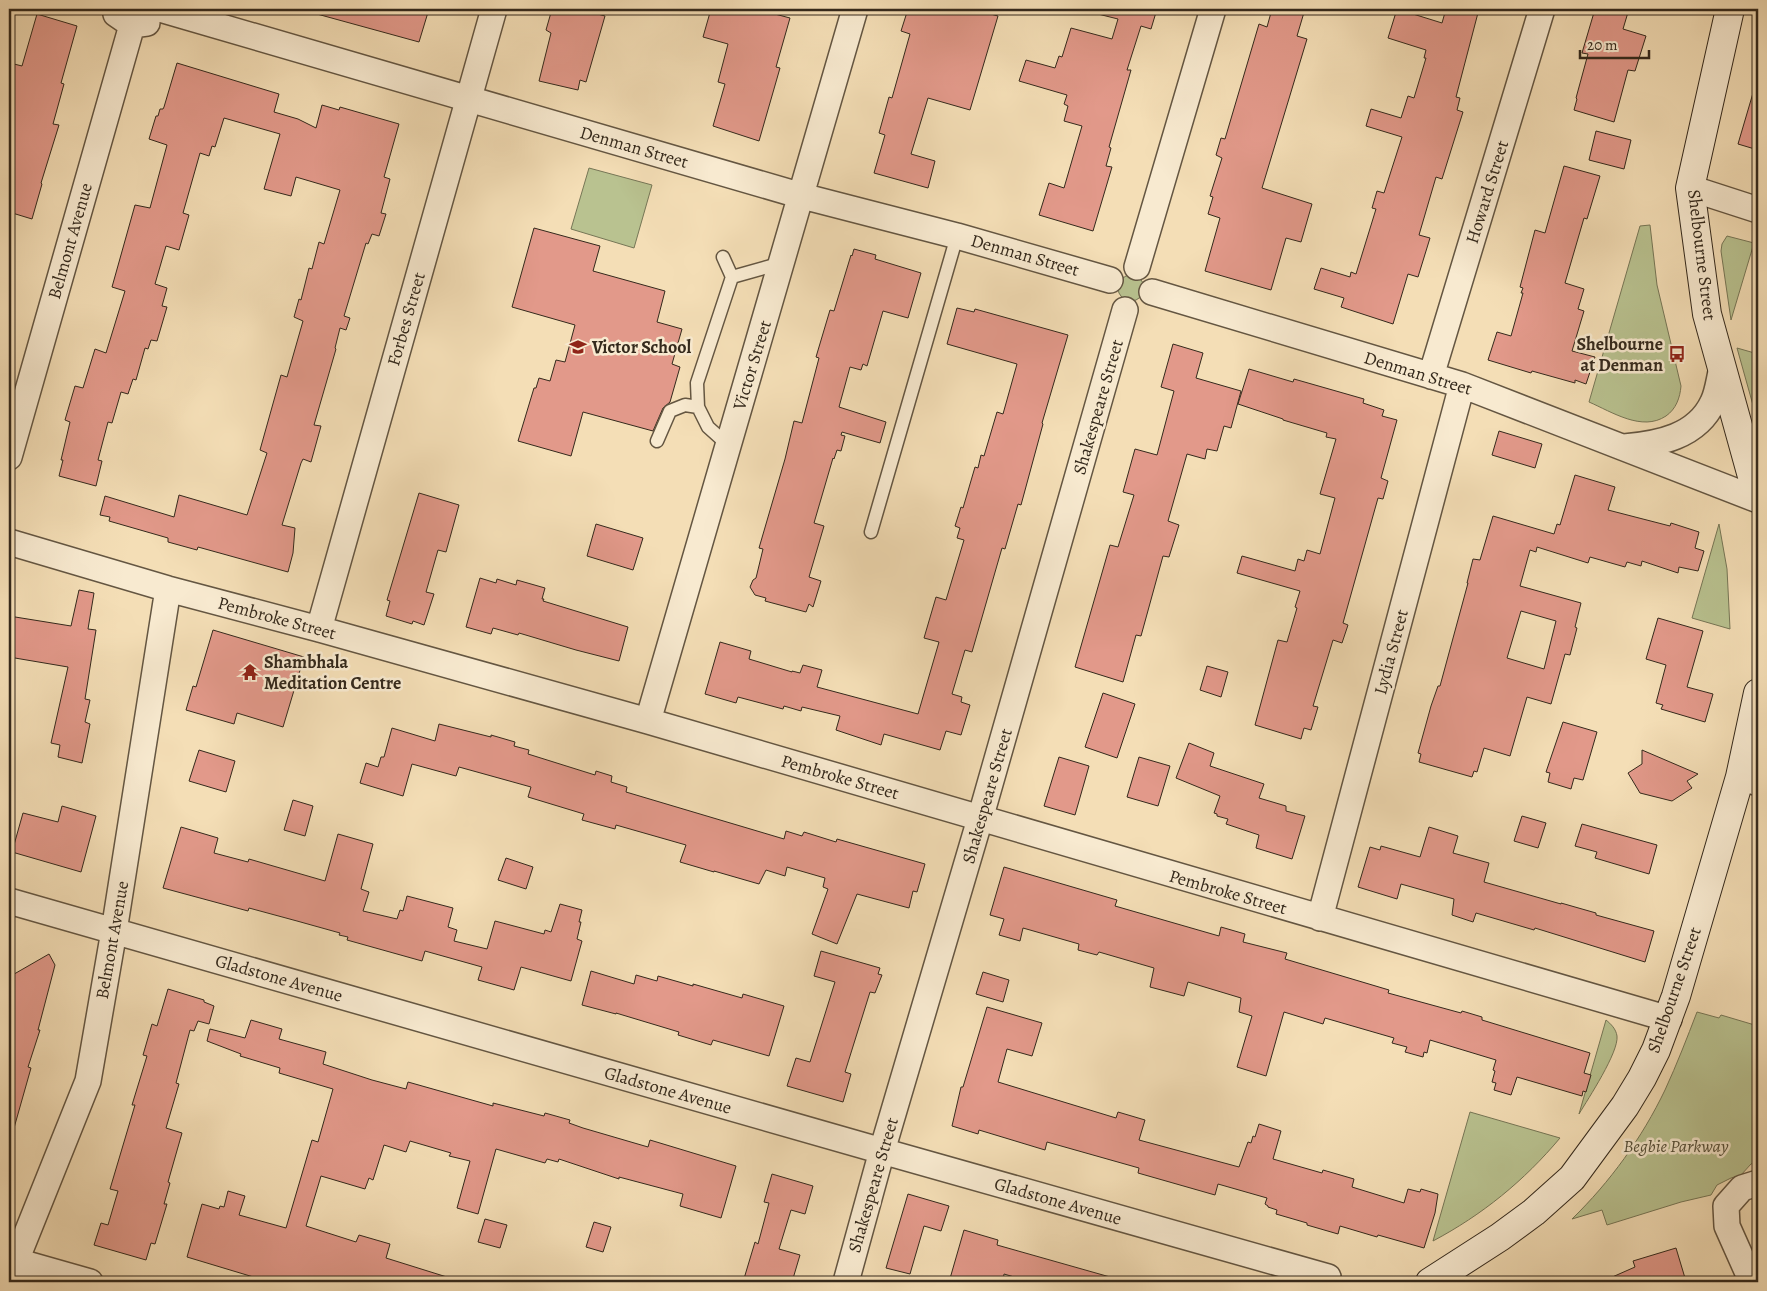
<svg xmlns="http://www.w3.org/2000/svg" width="1767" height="1291" viewBox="0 0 1767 1291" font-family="Alegreya,serif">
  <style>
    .green { fill: #b9c290; stroke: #767656 }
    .building { fill: #e2998a; stroke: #34291c; fill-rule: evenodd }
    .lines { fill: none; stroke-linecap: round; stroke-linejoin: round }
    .service-casing { stroke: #645642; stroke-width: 15 }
    .minor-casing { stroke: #645642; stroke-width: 28 }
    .secondary-casing { stroke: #34291c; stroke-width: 30 }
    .service { stroke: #f8ead0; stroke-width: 12 }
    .minor { stroke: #f8ead0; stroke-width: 25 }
    .secondary { stroke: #f8ead0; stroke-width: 28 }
    .labels { text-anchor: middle; stroke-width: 5; stroke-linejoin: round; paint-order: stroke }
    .street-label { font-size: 18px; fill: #34291c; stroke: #f8ead0 }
    .poi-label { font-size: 18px; font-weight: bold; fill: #34291c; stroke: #f8ead0; text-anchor: start }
    .park-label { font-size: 18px; font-style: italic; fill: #554f39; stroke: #f8ead0 }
  </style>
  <rect width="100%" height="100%" fill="#f4deb6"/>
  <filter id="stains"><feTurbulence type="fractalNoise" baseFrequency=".004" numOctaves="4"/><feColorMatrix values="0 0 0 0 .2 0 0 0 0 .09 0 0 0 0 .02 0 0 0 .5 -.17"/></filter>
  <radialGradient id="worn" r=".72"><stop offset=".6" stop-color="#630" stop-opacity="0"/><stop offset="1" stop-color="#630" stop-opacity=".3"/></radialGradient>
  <path class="green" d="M589,168l63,17 -18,63 -63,-19z
    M1650,225l7,60 24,101c-1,12 -5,23 -15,30 -24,16 -54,-4 -77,-14l51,-176z
    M1727,236l27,7 -23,77 -10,-69 1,-7z
    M1118 288a13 13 0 1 1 26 0a13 13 0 1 1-26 0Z
    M1737,348l21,6v69z
    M1719,524l8,45 3,60 -38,-11z
    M1697,1012l22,6 2,-3 37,11v135l-7,3 -10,11 -10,3 -14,7 -6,10 -30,7 -74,23 -5,-15 -30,9c38,-37 70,-81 93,-129 12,-26 22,-52 32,-78z
    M1606,1020c5,4 10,9 11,16 2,16 -29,63 -38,78z
    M1470,1112l90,26c-36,43 -78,77 -127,103z"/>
  <path class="building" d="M318,9h111l-10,33 -102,-28z
    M552,9h27l26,7 -19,66 -6,-2 -2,10 -39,-9 12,-48 -5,-3z
    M711,9h45l34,9 -14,49 4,1 -21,73 -46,-15 12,-42 -7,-2 10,-38 -25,-7z
    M908,9h64l26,7 -28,94 -42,-12 -17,56 24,7 -7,27 -54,-15 11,-38 -6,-2 10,-36 3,1 18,-64 -9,-3z
    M1099,9h58l-6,20 -10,-3 -14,44h4l-22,77 2,1 -5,18 6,1 -19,64 -54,-16 10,-32 15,5 18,-62 -18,-5 4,-15 -4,-2 3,-9 -48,-14 7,-21 29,8 4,-12 3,1 9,-29 41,11 6,-20 -20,-5z
    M1272,9h33l-8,27 10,3 -45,149 50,16 -11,38 -15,-4 -15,52 -66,-19 15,-53 -12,-4 5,-17 -3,-1 12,-38 -6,-3 5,-17 4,1 34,-115 8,3z
    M1397,9l45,14 4,-14h33l-23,88 4,1 -3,12 6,2 -21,67 -6,-2 -17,58 11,3 -12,39 -10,-3 -15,50 -52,-17 3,-9 -30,-9 7,-21 29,9 1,-5 5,2 20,-65 -4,-1 5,-17 7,2 18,-56 -36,-11 5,-17 30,9 7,-22 6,2 12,-40h-2l2,-8 -38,-12z
    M1595,9h34l-6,20 23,7 -11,35 -7,-1 -14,52 -40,-12 3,-11 -1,-1 12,-44 -6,-1z
    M37,14l40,12 -16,57 3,1 -11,40 6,1 -18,58 1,1 -10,35 -23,-7v-130l5,-18 8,2z
    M177,63l102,31 -5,18 24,7 18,9 6,-23 17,5 1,-3 59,17 -15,53 6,2 -9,34 5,1 -7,22 -7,-2 -4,10 -2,-1 -22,73 6,2 -4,12 -6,-2 -5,20 1,1 -22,76 7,1 -10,36 -8,-3 -2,4 -19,62 13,3 -2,25 -5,19 -90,-25 -1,3 -29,-8v-4l-59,-17 1,-4 -10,-2 5,-19 69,21 5,-22 68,20 20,-62 -7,-3 21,-75 6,2 16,-56 -9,-4 5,-18 2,1 8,-32 3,1 7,-27 5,2 16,-54 -44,-13 -5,19 -27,-7 16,-55 -56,-16 -9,29 -3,-1 -3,10 -9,-3 -17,60 6,2 -10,35 -13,-4 -11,38 12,4 -5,18 5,1 -10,34 -6,-1 -3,9 -3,-1 -9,32 -3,-1 -5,15 -7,-2 -9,31 -4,-1 -10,38 4,1 -6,25 -37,-10 4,-16h-2l9,-38 -5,-2 10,-34 8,2 12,-39 11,4 19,-62 -13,-4 23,-82 15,3 17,-63 -18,-6 7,-23h2l2,-7h3l1,-2z
    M1753,93l5,1v56l-20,-6z
    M1596,131l35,9 -7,29 -35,-9z
    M1564,166l36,10 -13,43 -3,-1 -19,65 19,6 -6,20 6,2 -12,40 23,6 -9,27 -11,-4v3l-43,-12 -1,2 -43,-13 9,-28 14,4 12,-43h-2l2,-5 -3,-1 15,-57 10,3z
    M534,228l66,18 -7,25 72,20 -8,31 25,7 -10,35 8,3 -10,35 -7,6 -10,23 -70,-19 -12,44 -53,-15 16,-53h2l3,-10 11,3 6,-21 9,2 10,-37 -63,-18z
    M854,249l22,6 -1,4 46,14 -13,45 -25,-7 -16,55 -4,-2 -2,6 -11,-3 -11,40 47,15 -6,21 -38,-11 -1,3 4,1 -4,15 -4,-1 -3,9 -1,-1 -19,65 10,3 -15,51 12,4 -8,26 -4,-3 -3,8 -41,-11 1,-3 -11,-3 -5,-8 3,-7 3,-2 7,-29 -4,-1 26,-89 9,-38 8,2 17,-65 -3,-1 14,-47 4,1 17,-56 1,1z
    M957,308l17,4 1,-3 93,26 -26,88 1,1 -22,81 -3,-1 -13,45 -3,-1 -30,104 -7,-2 -13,44 10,3 -1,5 9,3 -9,30 -15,-4 -6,19 -56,-16 -3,11 -45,-15 4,-14 -38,-9 -1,4 -17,-5 -1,3 -45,-12 -2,6 -31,-9 15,-52 31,9 -2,8 43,13v-1l8,2 3,-8 19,5 -5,17 101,27 21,-72 -15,-4 12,-41 10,3 18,-60 -7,-2 3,-10 -5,-2 6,-19 2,1 12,-41 3,1 3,-13 3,1 13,-44 6,2 14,-50 -70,-20z
    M1173,344l30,9 -7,25 45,13 -10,37 -7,-2 -7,25 -10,-2 -2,10 -18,-5 -19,67 11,4 -10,32 -6,-1 -22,80 -5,-1 -13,47 -48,-15 35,-122 8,2 16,-52 -11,-3 12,-43 22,6 17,-64 -13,-4z
    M1249,369l44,13 1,-3 70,20 -1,4 21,7 -2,6 15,4 -16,58 7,3 -5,18 -5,-1 -35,125 5,2 -6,18 -9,-3 -20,66 5,1 -7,23 -7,-2 -3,11 -46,-14 23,-85 9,2 10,-34 -2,-1 5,-16 -63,-18 5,-17 53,15 3,-12 6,2 3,-11 13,4 15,-56 -15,-4 16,-55 -10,-2 1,-4 -44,-13v-1l-45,-15z
    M1499,431l43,13 -7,24 -43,-13z
    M1575,475l40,12 -7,23 62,16 1,-3 28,9 -4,16 9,3 -6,20 -19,-4 -1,6 -36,-12 -1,5 -14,-4 -2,5 -35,-10 -2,6 -51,-16 -1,5 -6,-2 -10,36 61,17 -6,24 2,1 -7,27 -5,-1 -14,50 -24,-7 -17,59 -26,-8 -7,24 -3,-1 -2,6 -53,-15 2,-8 -3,-1 13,-47 7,-20h2l28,-103h-1l6,-24 7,1 13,-44 61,18 3,-10 3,1zM1521,611l35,10 -12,48 -37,-11z
    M419,493l40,12 -13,47 -8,-2 -12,42 8,2 -10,31 -11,-4 -1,3 -26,-8 4,-15 -3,-1z
    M596,524l47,14 -10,32 -46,-14z
    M480,578l16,5 1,-4 19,6 1,-5 28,8 -3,11h2l-1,2 85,26 -9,34 -43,-11 -57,-17 -1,2 -25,-7 -2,6 -25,-7z
    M79,590l15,3 -6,36 8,1 -11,69 5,1 -5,22 5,2 -8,39 -24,-6 2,-12 -9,-2 17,-76 -59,-10v-41l62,10z
    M1658,618l45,13 -16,56 26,7 -8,28 -44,-13 2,-4 -7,-2 10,-38 -20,-6z
    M213,630l91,27 -21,70 -46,-14 -3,11 -48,-14 7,-24 3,1z
    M1207,666l21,6 -7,25 -21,-7z
    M1103,693l32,11 -18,54 -32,-11z
    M1563,722l34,10 -14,48 -9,-2 -3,11 -23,-7 2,-9 -4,-1z
    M439,724l52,13v-2l24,7 -1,4 15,4 -1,4 67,21 1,-4 16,5 -1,6 16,5 -1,5 158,47 2,-8 16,5 2,-4 32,10 1,-3 88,25 -8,28 -4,-1 -4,17 -52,-14 -20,50 -25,-10 16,-45 -5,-2 2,-9 -38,-11 -2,9 -19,-6 -7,14 -45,-13v1l-34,-10 6,-17 -70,-20 -1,4 -33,-9 2,-6 -56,-17 3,-10 -72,-20 -3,9 -44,-12 -9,32 -43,-13 6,-20 12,4 3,-10h3l8,-29 43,13z
    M1189,743l25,10 -4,13 54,18 -5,14 27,8v5l19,5 -13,43 -36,-11 3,-13 -33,-11 2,-5 -11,-3v-2l-3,-1 6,-17 -44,-18z
    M199,750l36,11 -9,31 -37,-11z
    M1642,750l56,24 -11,7 5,7 -20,13 -32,-8 -12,-20 14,-9z
    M1059,757l30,9 -14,49 -31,-9z
    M1139,757l31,9 -12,40 -31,-9z
    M293,800l20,6 -8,30 -21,-6z
    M62,806l34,10 -15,56 -69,-20 11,-39 35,9z
    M1522,816l24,7 -8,25 -24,-7z
    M1582,824l75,21 -8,29 -54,-16 2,-6 -22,-6z
    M181,827l37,11 -4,15 34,9 1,-3 76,22 13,-47 35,10 -12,45 8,3 -6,19 34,8 3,-9 3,1 4,-15 46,12 -5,19 9,3 -3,11 33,8 8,-28 49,13 1,-4 6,2 9,-28 22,6 -3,12h2l-4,17 5,2 -11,40 -50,-14 -7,23 -36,-10 4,-13 -57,-16 -3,10 -75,-21 1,-3 -9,-2 1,-2 -43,-12 -48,-13 -1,3 -85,-23z
    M1429,827l29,9 -5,17 36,10 -5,19 77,22v-1l35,10v2l58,16 -9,31 -110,-34 -1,2 -58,-17 -3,9 -21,-7 2,-16 -53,-15 -4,15 -39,-12 12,-40 10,3 1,-4 39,11z
    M506,858l27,9 -7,22 -28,-9z
    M1004,867l113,33 -2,6 104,30 2,-9 24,7 -2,8 44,11 -2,6 104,31 -1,3 73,20 1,-2 20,6v3l108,33 -6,20 7,2 -5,17 -3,-1 -1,5 -65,-19 -6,18 -17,-5 2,-7 -4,-1 3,-11 -2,-1 3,-10 -66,-20 -3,13 -3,-1 -1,5 -18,-5 2,-5 -15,-4 2,-5 -69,-20 -2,6 -39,-12 -18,64 -29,-9 15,-51 -13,-4 2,-14 -53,-16 -4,14 -34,-9 4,-19 -55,-16 -2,3 -19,-5 1,-6 -56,-16 -3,13 -21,-6 5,-16 -14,-4z
    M821,951l59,17 -2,6 4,1 -7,18 -5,-1 -25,80 6,2 -8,28 -56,-16 9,-28 14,4 25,-80 -21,-6z
    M49,954l6,11 -17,65h2l-12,37 3,1 -17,60 -5,-1v-150z
    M591,971l43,13 2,-9 21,6 1,-5 35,10v-2l49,14 1,-4 41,12 -15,50 -56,-16 -2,5 -33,-10 1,-3 -63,-19v1l-34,-9z
    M983,972l26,8 -6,22 -27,-8z
    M168,989l36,11v2l10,4 -5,18 -11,-3 -4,10 -4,-1 -14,53 3,1 -13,44 16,5 -14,49 2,1 -6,21h3l-12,40 -4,-1 -5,17 -52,-15 7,-22 7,2 10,-34 -8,-2 25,-84h-3l15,-49 -4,-1 9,-31 5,2z
    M987,1007l55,16 -10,33 -25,-7 -9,33 118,36 2,-6 27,8 -6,20 100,27 9,-25 3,1 2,-7 2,1 4,-13 22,7 -8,28 49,14 1,-3 31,9 -2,8 52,16 4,-14 12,3 1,-3 17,5 -3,19 -11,35 -46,-13 -1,2 -37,-11 -2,8 -31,-9v-2l-31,-9 1,-4 -9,-3v-1l-3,-2 2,-6 -49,-14 -3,11 -77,-22 1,-5 -92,-26 -2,8 -66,-20 -1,4 -26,-8 9,-39h2z
    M251,1020l31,9 -3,10 47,13 -3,12 49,16 34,9 2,-7 85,24v-3l51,13 1,-3 25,7 -1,3 14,5 65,19 2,-7 86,26 -15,52 -41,-12 3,-12 -64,-17v2l-60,-20 -1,3 -11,-3 -2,4 -49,-14 -18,65 -21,-6 13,-47 -21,-5 2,-3 -41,-12 -4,11 -22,-7 -11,35 -4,-2 -4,11 -44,-13 -15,50 50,16 3,-7 31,9 -4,14 64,20 -1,4h-179l-83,-25 15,-53 17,5 1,-3 4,1 4,-16 17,5 -6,19 47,13 26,-88 6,2 15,-53 -54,-16 1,-5 -40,-12 1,-2 -34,-13 3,-12 35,9z
    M772,1174l41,12 -8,28 -14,-4 -12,39 21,6 -8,27h-49l12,-40 3,2 11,-41 -5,-1z
    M908,1194l41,12 -8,25 -17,-5 -14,48 -24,-6z
    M485,1219l22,6 -7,23 -22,-6z
    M594,1222l17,5 -8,25 -17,-5z
    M964,1230l34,10 -1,5 113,32 -1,5h-78l-27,-8 -1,8h-54z
    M1676,1248l9,30 -13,4h-71l34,-15 -2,-6z"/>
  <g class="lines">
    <g class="service-casing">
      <path id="service" d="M723,257l9,20 50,-14
        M657,441l13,-30 15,-6 13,2
        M728,445l-20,-18 -10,-20 -1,-24 35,-106
        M871,532l86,-296"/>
    </g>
    <g class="minor-casing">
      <path id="minor" d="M115,9l1,5 16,11 15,-2
        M160,9l642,187 155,40 153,44
        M1690,188l68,22
        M1137,267l76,-258
        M1152,292l310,93 296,115
        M1431,376l111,-367
        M1624,447c34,-3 73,-10 89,-45 5,-10 6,-23 9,-34
        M9,457l123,-432
        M9,542l159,47 151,40 329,92 1021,298
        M319,629l175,-620
        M648,721l207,-712
        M1740,777l18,6
        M9,901l873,250 446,126
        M1320,918l142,-533
        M9,1259l81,23
        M9,1278l79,-197 26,-150 54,-342
        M846,1282l36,-131 98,-332 145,-509
        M1752,1282l-25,-56 -1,-20 16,-18 16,-5"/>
    </g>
    <g class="secondary-casing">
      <path id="secondary" d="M1730,9l-40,179 17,126 51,184
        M1430,1282l70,-45 34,-25 38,-34 53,-72 17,-28 14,-28 20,-54 64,-219 18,-84"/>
    </g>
    <use href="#service" class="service"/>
    <use href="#minor" class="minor"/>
    <use href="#secondary" class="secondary"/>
  </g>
  <defs>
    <g id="school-bare" transform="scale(1.35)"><path d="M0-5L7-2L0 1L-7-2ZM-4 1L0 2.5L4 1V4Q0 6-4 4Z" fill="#8f2418" stroke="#f8ead0" stroke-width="2.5" paint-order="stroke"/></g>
    <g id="bus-bare" transform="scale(1.35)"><path d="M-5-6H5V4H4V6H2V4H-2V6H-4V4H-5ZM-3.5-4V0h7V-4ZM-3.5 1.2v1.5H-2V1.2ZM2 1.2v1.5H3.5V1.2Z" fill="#8f2418" stroke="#f8ead0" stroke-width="2.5" paint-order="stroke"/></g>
    <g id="temple-bare" transform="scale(1.35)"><path d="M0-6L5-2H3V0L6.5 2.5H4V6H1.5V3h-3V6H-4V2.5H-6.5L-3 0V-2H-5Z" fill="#8f2418" stroke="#f8ead0" stroke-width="2.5" paint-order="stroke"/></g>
  </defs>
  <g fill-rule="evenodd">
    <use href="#school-bare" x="578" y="347"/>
    <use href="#bus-bare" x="1677" y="354"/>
    <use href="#temple-bare" x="250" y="672"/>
  </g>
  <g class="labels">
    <g class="street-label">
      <text transform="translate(634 147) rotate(16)" y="6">Denman Street</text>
      <text transform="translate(1487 192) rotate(-73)" y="6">Howard Street</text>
      <text transform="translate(70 241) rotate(-74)" y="6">Belmont Avenue</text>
      <text transform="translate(1025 255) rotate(16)" y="6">Denman Street</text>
      <text transform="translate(1702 255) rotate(83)" y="6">Shelbourne Street</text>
      <text transform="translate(406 319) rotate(-74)" y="6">Forbes Street</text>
      <text transform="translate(752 365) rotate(-73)" y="6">Victor Street</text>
      <text transform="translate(1418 373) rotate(17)" y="6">Denman Street</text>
      <text transform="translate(1098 407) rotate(-74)" y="6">Shakespeare Street</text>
      <text transform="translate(277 618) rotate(15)" y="6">Pembroke Street</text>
      <text transform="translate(1391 652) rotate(-75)" y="6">Lydia Street</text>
      <text transform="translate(840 777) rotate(16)" y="6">Pembroke Street</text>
      <text transform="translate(987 796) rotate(-74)" y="6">Shakespeare Street</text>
      <text transform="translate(1228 892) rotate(16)" y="6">Pembroke Street</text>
      <text transform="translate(112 940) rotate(-80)" y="6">Belmont Avenue</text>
      <text transform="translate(279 978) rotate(16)" y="6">Gladstone Avenue</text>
      <text transform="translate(1674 990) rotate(-71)" y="6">Shelbourne Street</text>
      <text transform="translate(668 1090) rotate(16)" y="6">Gladstone Avenue</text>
      <text transform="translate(873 1185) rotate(-74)" y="6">Shakespeare Street</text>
      <text transform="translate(1058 1201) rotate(16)" y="6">Gladstone Avenue</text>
    </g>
    <g class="poi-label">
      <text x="1663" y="350" text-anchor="end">Shelbourne<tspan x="1663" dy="21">at Denman</tspan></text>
      <text x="592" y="353">Victor School</text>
      <text x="264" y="668">Shambhala<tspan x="264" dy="21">Meditation Centre</tspan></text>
    </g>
    <g class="park-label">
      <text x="1676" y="1152">Begbie Parkway</text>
    </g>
  </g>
  <rect width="1767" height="1291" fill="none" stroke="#f4deb6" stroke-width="30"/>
  <rect x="10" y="10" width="1747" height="1271" fill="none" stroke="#34291c" stroke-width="2.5"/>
  <rect x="15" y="15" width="1737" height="1261" fill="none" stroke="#34291c"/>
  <path d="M1580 50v8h69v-8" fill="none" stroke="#34291c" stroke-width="2.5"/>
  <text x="1587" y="50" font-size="15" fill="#34291c" stroke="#f8ead0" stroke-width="4" paint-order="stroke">20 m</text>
  <rect width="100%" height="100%" filter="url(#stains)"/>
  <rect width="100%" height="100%" fill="url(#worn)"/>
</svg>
